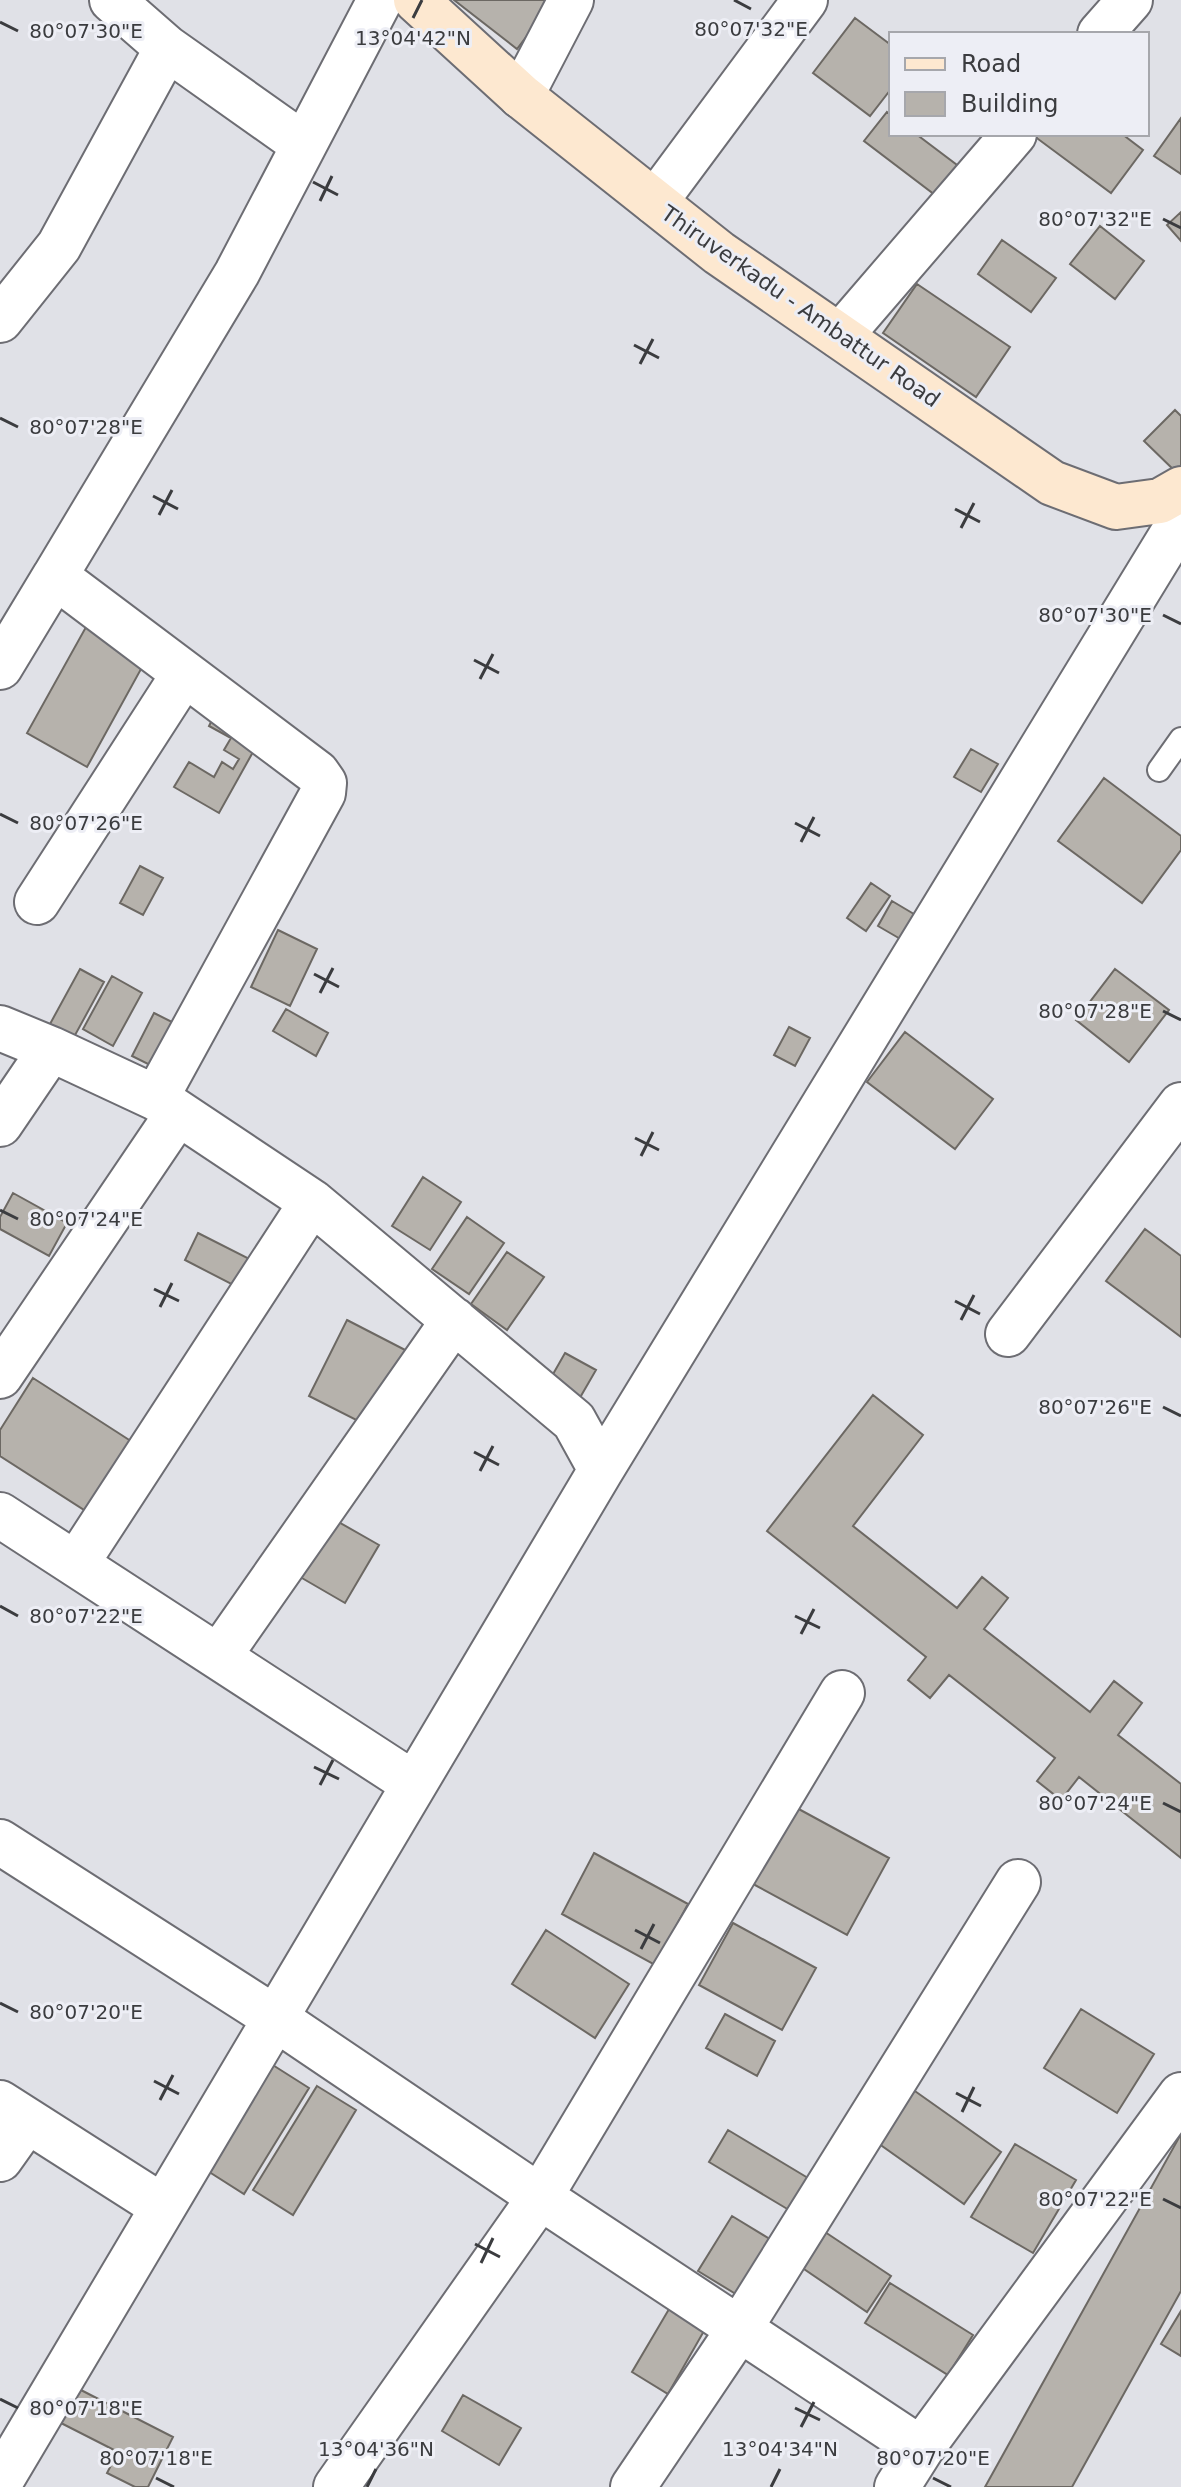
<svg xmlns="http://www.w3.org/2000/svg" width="1181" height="2487" viewBox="0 0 1181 2487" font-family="'DejaVu Sans',sans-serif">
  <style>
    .building { fill: #b6b2ac; stroke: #6c6863; stroke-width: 2 }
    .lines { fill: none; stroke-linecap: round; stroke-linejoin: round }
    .lane-casing { stroke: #6d6d73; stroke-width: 26 }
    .street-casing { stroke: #6d6d73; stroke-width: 48 }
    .secondary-casing { stroke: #6d6d73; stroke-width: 48 }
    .lane { stroke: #fff; stroke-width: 22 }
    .street { stroke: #fff; stroke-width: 44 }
    .secondary { stroke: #fde8d0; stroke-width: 44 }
    .ticks { fill: none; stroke: #3b3c3f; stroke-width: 3 }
    .labels { text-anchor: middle; stroke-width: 6; stroke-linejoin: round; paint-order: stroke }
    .street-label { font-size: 22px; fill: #3b3c3f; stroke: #edeef5 }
    .ticks-label { font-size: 20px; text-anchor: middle; fill: #3b3c3f; stroke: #edeef5; stroke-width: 6; stroke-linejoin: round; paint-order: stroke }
  </style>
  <rect width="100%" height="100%" fill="#e0e1e7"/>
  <path class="building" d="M454,0h100l-37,49z
    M855,18l36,27v44l-21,27 -57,-43z
    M887,112l4,3v19h25l49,37 -22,30 -79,-60z
    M1181,118v56l-27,-18z
    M1036,134h86l21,16 -32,43 -77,-57z
    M1181,212v29l-14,-16z
    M1100,226l44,35 -29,38 -45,-35z
    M1002,240l54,38 -25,34 -53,-38z
    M917,284l93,63 -34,50 -93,-64z
    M1175,410l6,6v53l-4,4 -33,-32z
    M86,627l60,33 -59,107 -60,-34z
    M213,718l45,25 -39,70 -45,-26 15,-25 25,15 8,-15 11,7 6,-10 -15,-9 7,-12 -22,-12z
    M971,749l27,15 -17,28 -27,-15z
    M1104,778l77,58v14l-39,53 -84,-62z
    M140,866l23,12 -20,37 -23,-12z
    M871,883l19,13 -24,35 -19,-13z
    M892,901l32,19 -15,24 -31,-18z
    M278,930l39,19 -27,57 -39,-19z
    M80,969l24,13 -30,55 -24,-13z
    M1115,969l54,41 -40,52 -53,-42z
    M112,976l30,17 -29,53 -30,-17z
    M286,1009l42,24 -12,23 -43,-25z
    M154,1013l28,14 -22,43 -28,-14z
    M789,1027l21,11 -15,28 -21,-11z
    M905,1032l88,67 -38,50 -88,-67z
    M423,1177l38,25 -31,48 -38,-24z
    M13,1193l54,30 -18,33 -49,-27v-12z
    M467,1217l37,26 -35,51 -37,-25z
    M1145,1229l36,27v81l-75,-56z
    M198,1233l59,30 -14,27 -58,-30z
    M507,1252l37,25 -37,53 -36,-26z
    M347,1320l64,33 -39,75 -63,-32z
    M565,1353l31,17 -18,31 -30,-18z
    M33,1378l104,67 -45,70 -92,-59v-26z
    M873,1395l50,40 -70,91 104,82 25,-31 26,21 -24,31 106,83 24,-31 28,22 -24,32 63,49v74l-102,-81 -18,23 -24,-19 18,-23 -106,-83 -19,23 -22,-18 18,-23 -159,-126z
    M328,1516l51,29 -34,58 -50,-29z
    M795,1807l94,51 -42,77 -94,-51z
    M594,1853l94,51 -33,61 -93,-51z
    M733,1923l83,45 -34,62 -83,-45z
    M546,1930l83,54 -34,54 -83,-54z
    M1081,2009l73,45 -37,59 -73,-45z
    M725,2014l50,27 -18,35 -51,-28z
    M268,2062l41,26 -65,106 -41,-26z
    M317,2086l39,24 -63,105 -40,-25z
    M912,2089l89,63 -37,52 -89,-63z
    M728,2130l80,48 -19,32 -80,-48z
    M1181,2134v157l-109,196h-87z
    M1015,2144l61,36 -43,73 -62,-36z
    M732,2216l41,25 -34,55 -41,-25z
    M825,2232l66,44 -24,36 -66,-45z
    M890,2283l83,52 -25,40 -83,-52z
    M672,2304l36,20 -40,70 -36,-22z
    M1181,2311v45l-20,-12z
    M75,2387l98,50 -25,50h-13l-28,-14 11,-21 -61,-31z
    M463,2395l58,33 -22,37 -57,-34z"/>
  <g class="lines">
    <g class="lane-casing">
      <path id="lane" d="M1159,770l22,-31"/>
    </g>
    <g class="street-casing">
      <path id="street" d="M112,0l55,48 137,97
        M1100,34l30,-34
        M521,96l50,-96
        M655,202l150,-202
        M0,320l59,-74 108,-198
        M840,336l174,-202
        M55,576l182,-303 143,-273
        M0,667l55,-91 262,197 7,10 -1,10 -167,305 -105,-49 -51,75
        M37,902l147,-228
        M0,1028l51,21
        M156,1098l156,104 262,219 27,49
        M1008,1334l173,-229
        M0,1376l178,-263
        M0,1515l414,269
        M76,1564l236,-362
        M219,1656l235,-336
        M842,1693l-302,504 381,252
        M0,1842l275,176 265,179 -204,290
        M0,2103l163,104
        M0,2159l27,-38
        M0,2482l601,-1012 580,-950
        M633,2487l107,-159 278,-446
        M897,2487l24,-38 260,-354"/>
    </g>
    <g class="secondary-casing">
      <path id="secondary" d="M416,0l105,96 198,157 333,230 64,24 44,-6 21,-12"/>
    </g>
    <use href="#lane" class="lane"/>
    <use href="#street" class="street"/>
    <use href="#secondary" class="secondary"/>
  </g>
  <path class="ticks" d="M734,0l17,9M413,18l9,-18M0,22l18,9M313,182l25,13M320,201l12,-25M1163,219l18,9M634,345l25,13M640,364l13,-25M0,418l18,9M153,496l25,13M955,509l25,13M159,515l13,-25M961,528l13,-25M1163,615l18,9M474,660l25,13M480,679l13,-25M0,814l18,9M795,823l25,13M801,842l13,-25M314,974l25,13M320,993l13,-25M1163,1011l18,9M635,1138l24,12M641,1156l12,-24M0,1210l18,9M154,1289l25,12M955,1301l25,13M160,1307l12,-24M961,1320l13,-25M1163,1407l18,9M474,1452l25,13M480,1471l13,-25M0,1606l18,10M795,1616l25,12M801,1634l13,-25M314,1767l25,12M320,1785l13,-25M1163,1803l18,9M635,1930l25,13M641,1949l13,-25M0,2003l18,9M154,2081l25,13M956,2093l25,13M160,2100l13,-25M962,2112l12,-25M1163,2199l18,9M475,2244l25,13M481,2263l12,-25M0,2399l18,9M795,2408l25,12M801,2427l13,-25M156,2478l18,9M933,2478l18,9M367,2487l9,-18M771,2487l9,-18"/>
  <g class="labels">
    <g class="street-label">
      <text transform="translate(801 306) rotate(35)" y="8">Thiruverkadu - Ambattur Road</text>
    </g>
  </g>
  <g class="ticks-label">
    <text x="751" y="36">80°07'32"E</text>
    <text x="86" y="38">80°07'30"E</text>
    <text x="413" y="45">13°04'42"N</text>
    <text x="1095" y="226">80°07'32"E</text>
    <text x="86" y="434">80°07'28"E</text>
    <text x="1095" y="622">80°07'30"E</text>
    <text x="86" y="830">80°07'26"E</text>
    <text x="1095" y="1018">80°07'28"E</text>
    <text x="86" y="1226">80°07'24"E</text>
    <text x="1095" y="1414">80°07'26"E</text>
    <text x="86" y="1623">80°07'22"E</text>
    <text x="1095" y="1810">80°07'24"E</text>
    <text x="86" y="2019">80°07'20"E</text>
    <text x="1095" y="2206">80°07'22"E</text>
    <text x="86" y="2415">80°07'18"E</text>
    <text x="376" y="2456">13°04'36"N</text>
    <text x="780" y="2456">13°04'34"N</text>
    <text x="156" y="2465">80°07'18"E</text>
    <text x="933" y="2465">80°07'20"E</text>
  </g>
  <rect x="889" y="32" width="260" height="104" fill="#edeef5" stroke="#a6a7ac" stroke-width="2"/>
  <rect x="905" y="58" width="40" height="12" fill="#fde8d0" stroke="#a6a7ac" stroke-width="2"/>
  <text x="961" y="72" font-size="24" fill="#3b3c3f">Road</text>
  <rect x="905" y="92" width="40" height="24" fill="#b6b2ac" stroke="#a6a7ac" stroke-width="2"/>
  <text x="961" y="112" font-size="24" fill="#3b3c3f">Building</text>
</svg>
